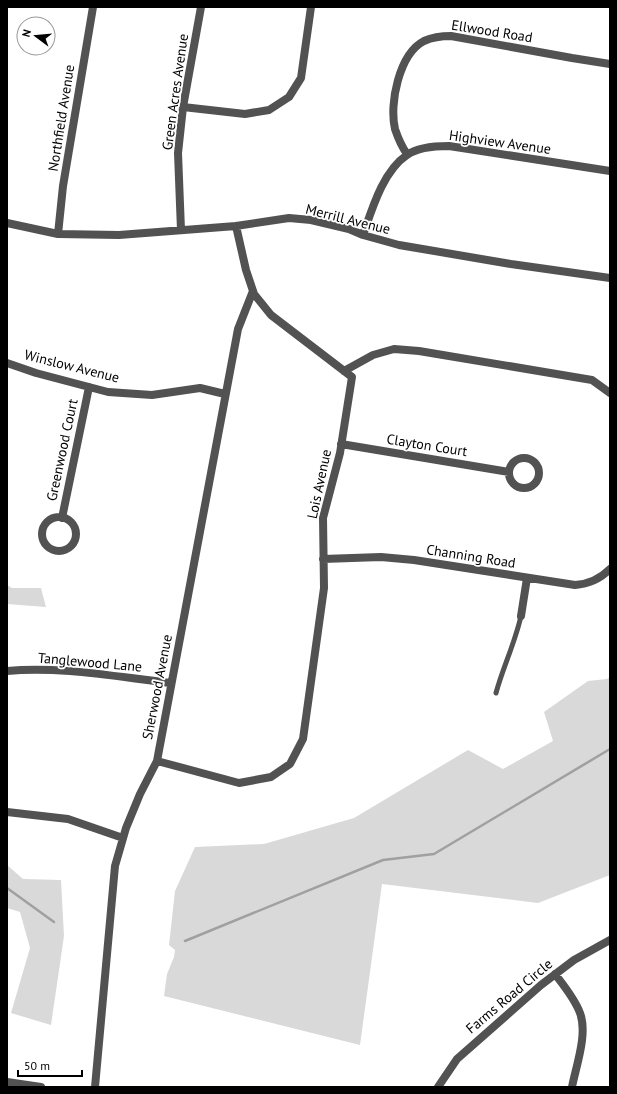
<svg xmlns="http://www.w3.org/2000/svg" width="617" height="1094" viewBox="0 0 617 1094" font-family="'PT Sans',sans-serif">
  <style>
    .green { fill: #d9d9d9 }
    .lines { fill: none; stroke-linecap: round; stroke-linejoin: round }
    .stream { stroke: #a0a0a0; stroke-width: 2.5 }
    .service { stroke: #525252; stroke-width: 5 }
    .minor { stroke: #525252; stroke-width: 8 }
    .labels { text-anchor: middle; stroke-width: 3.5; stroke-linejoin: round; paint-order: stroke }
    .street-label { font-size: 14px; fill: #000; stroke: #fff }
  </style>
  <rect width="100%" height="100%" fill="#fff"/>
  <path class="green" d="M7,585l5,3h29l5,19 -39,-3z
    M610,677v198l-72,28 -156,-19 -22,161 -196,-49 3,-22 7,-17 1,-7 -6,-5 6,-54 20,-44 69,-3 90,-26 114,-68 35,19 50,-28 -9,-29 44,-31 19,-2z
    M7,865l16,14 38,1 3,56 -13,89 -40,-12 19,-65 -10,-36 -13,-4z"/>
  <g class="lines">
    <path class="stream" d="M7,888l47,34
      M185,941l198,-81 51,-6 176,-105"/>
    <path class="service" d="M496,693c7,-26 19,-50 25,-77"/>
    <path class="minor" d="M183,107l62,7 24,-4 20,-13 12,-19 10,-71
      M407,154c-5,-7 -9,-16 -12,-25 -6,-25 4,-75 29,-88 9,-4 18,-5 27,-5l121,22 38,6
      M7,223l51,11 61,1 117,-9 53,-8 22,2 38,9 14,6 36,10 112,19 99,14
      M181,230l-3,-77 5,-46 18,-100
      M58,234l5,-48 30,-179
      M363,235c9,-26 20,-64 44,-80 11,-8 29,-9 42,-9l161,25
      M7,363l29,10 72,19 44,3 48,-7 25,6
      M344,371l29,-16 21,-6 25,2 173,29 18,13
      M341,444l168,28
      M509 473a15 15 0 1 1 30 0a15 15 0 1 1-30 0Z
      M42 534a17 17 0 1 1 34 0a17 17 0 1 1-34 0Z
      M62,518l27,-131
      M323,559l58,-2 33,3 161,25c15,-1 25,-6 35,-16
      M521,616l6,-38
      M7,671c54,-5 110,6 164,12
      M157,761l82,22 32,-6 19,-13 13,-25 21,-151 -1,-70 17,-65 12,-76 -81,-62 -17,-21 -8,-24 -10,-44
      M7,812l61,7 55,19
      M555,974c9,12 20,25 25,39 8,21 -4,53 -8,74
      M7,1082l34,5
      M95,1087l20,-221 11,-38 14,-34 17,-33 81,-432 15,-38
      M438,1087l19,-28 84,-74 33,-25 36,-20"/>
  </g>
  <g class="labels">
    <g class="street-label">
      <text transform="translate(492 31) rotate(9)" y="5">Ellwood Road</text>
      <text transform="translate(175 92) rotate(-82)" y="5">Green Acres Avenue</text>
      <text transform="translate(61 118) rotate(-81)" y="5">Northfield Avenue</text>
      <text transform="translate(500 142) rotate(8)" y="5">Highview Avenue</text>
      <text transform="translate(348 219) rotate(14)" y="5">Merrill Avenue</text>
      <text transform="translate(72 366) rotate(14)" y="5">Winslow Avenue</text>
      <text transform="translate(427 445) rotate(9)" y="5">Clayton Court</text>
      <text transform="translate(62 450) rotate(-78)" y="5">Greenwood Court</text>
      <text transform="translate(319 484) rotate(-78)" y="5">Lois Avenue</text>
      <text transform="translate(471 556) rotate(9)" y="5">Channing Road</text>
      <text transform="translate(90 662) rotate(5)" y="5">Tanglewood Lane</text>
      <text transform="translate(157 687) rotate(-79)" y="5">Sherwood Avenue</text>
      <text transform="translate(509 996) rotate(-40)" y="5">Farms Road Circle</text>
    </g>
  </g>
  <rect width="617" height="1094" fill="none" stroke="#000000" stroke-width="16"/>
  <g transform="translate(36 36) rotate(286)"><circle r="19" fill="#ffffff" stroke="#999999"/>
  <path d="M0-3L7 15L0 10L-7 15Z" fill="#000000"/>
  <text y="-6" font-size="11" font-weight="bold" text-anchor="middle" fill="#000000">N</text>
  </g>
  <path d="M18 1070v6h64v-6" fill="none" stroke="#000000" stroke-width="2"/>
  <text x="24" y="1070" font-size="12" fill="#000000" stroke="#ffffff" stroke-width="3" paint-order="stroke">50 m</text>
</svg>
